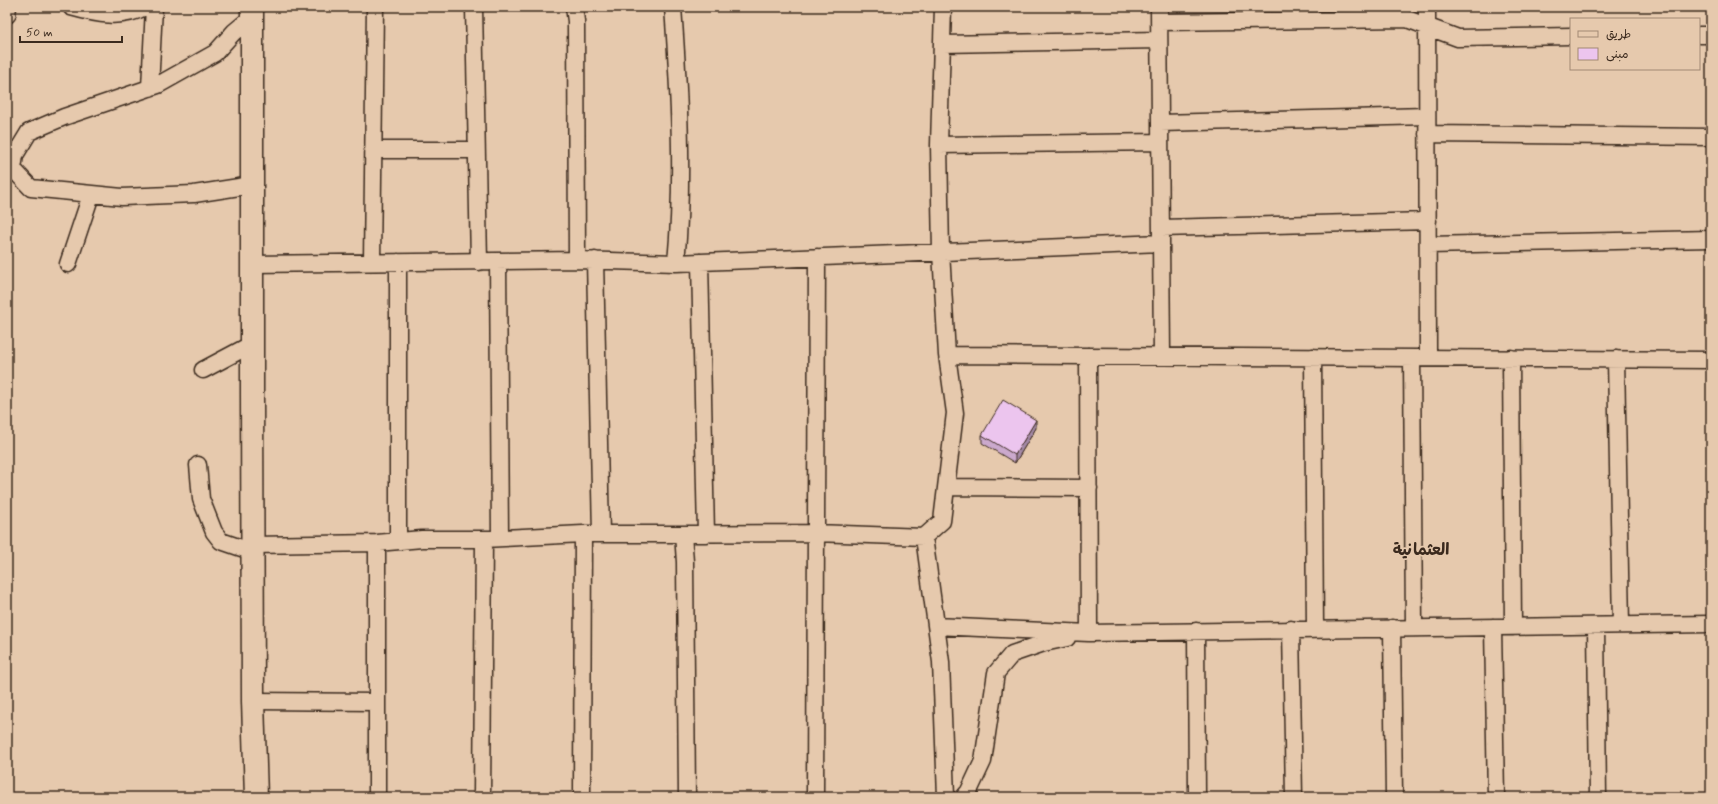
<svg xmlns="http://www.w3.org/2000/svg" width="1718" height="804" viewBox="0 0 1718 804" font-family="Mynerve,'Playpen Sans Arabic',sans-serif">
  <style>
    .lines { fill: none; stroke-linecap: round; stroke-linejoin: round }
    .street-casing { stroke: #3b2a1e; stroke-width: 19 }
    .secondary-casing { stroke: #3b2a1e; stroke-width: 25 }
    .street { stroke: #e6c9ad; stroke-width: 16 }
    .secondary { stroke: #e6c9ad; stroke-width: 22 }
    .wall { fill: #cba9cd; stroke: #3b2a1e }
    .shaded-wall { fill: #a58aa7; stroke: #3b2a1e }
    .building { fill: #ecc5ee; stroke: #3b2a1e }
    .labels { text-anchor: middle; stroke-width: 3.5; stroke-linejoin: round; paint-order: stroke }
    .neighbourhood-label { font-size: 16px; font-weight: bold; fill: #3b2a1e; stroke: #e6c9ad }
  </style>
  <rect width="100%" height="100%" fill="#e6c9ad"/>
  <filter id="ink" filterUnits="userSpaceOnUse"><feTurbulence type="fractalNoise" baseFrequency=".025" numOctaves="2"/><feDisplacementMap in="SourceGraphic" scale="8" xChannelSelector="R" yChannelSelector="G"/><feConvolveMatrix kernelMatrix="1 2 1 2 8 2 1 2 1" color-interpolation-filters="sRGB"/></filter>
  <g filter="url(#ink)">
    <g class="lines">
      <g class="street-casing">
        <path id="street" d="M71,7c25,7 50,13 74,0
          M474,7l5,255
          M574,7l2,14 1,239
          M673,7c6,85 11,171 3,256
          M1159,7l3,348
          M1427,7l1,351
          M7,15l1,-8
          M252,17l-18,15 -19,21 -57,32 -94,32 -35,15 -14,23 -2,14 18,19 91,9 72,-3 58,-9
          M1159,22l248,-3 51,19 113,-2
          M1699,35h12
          M943,44l216,-4
          M150,88l4,-81
          M1160,123l267,-7
          M1427,134l284,3
          M939,145l221,-3
          M373,150h103
          M1161,228l267,-7
          M1428,245l283,-6
          M595,260l6,274
          M498,261l2,277
          M372,262l3,-255
          M398,262v279
          M700,262l6,272
          M68,264l23,-69
          M253,264l324,-4 99,3 485,-20
          M947,355l764,5
          M1088,356l1,277
          M1313,357l2,272
          M1412,358l2,270
          M1511,358l2,269
          M1616,359l5,266
          M203,370l49,-26
          M198,465l3,34 13,33 7,9 32,11
          M947,487l142,1
          M683,534l2,28 2,235
          M924,537l17,125 5,135
          M377,543v254
          M253,545l124,-2 45,-4h62l99,-5 233,-1 108,4 18,-16 13,-108 -8,-58 -6,-103 -2,-107 4,-138
          M936,626l153,7 622,-9
          M1596,626l2,171
          M1493,627l3,170
          M1392,628l2,169
          M1291,629l3,168
          M1196,631l1,166
          M253,701l124,1
          M482,797l2,-258
          M582,797l1,-263
          M815,797l2,-540
          M964,797l5,-6 14,-30 13,-88 16,-19 32,-11 23,-5"/>
      </g>
      <g class="secondary-casing">
        <path id="secondary" d="M252,7v387l1,307 3,96"/>
      </g>
      <use href="#street" class="street"/>
      <use href="#secondary" class="secondary"/>
    </g>
    <path class="wall" d="M1036,428l-21,35 -33,-20v-8z"/>
    <path class="shaded-wall" d="M1036,420v8l-21,35v-8z"/>
    <path class="building" d="M1003,400l33,20 -21,35 -33,-20z"/>
  </g>
  <g class="labels">
    <g class="neighbourhood-label">
      <text x="1421" y="555">العثمانية</text>
    </g>
  </g>
  <rect width="1718" height="804" fill="none" stroke="#e6c9ad" stroke-width="24"/>
  <rect x="12" y="12" width="1694" height="780" fill="none" stroke="#3b2a1e" stroke-width="1.5" filter="url(#ink)"/>
  <rect x="1570" y="18" width="130" height="52" fill="#e6c9ad" stroke="#a28974"/>
  <rect x="1578" y="31" width="20" height="6" fill="#e6c9ad" stroke="#a28974"/>
  <text x="1606" y="38" font-size="12" fill="#3b2a1e">طريق</text>
  <rect x="1578" y="48" width="20" height="12" fill="#ecc5ee" stroke="#a28974"/>
  <text x="1606" y="58" font-size="12" fill="#3b2a1e">مبنى</text>
  <path d="M20 36v6h102v-6" fill="none" stroke="#3b2a1e" stroke-width="2"/>
  <text x="26" y="36" font-size="12" fill="#3b2a1e" stroke="#e6c9ad" stroke-width="3" paint-order="stroke">50 m</text>
</svg>
